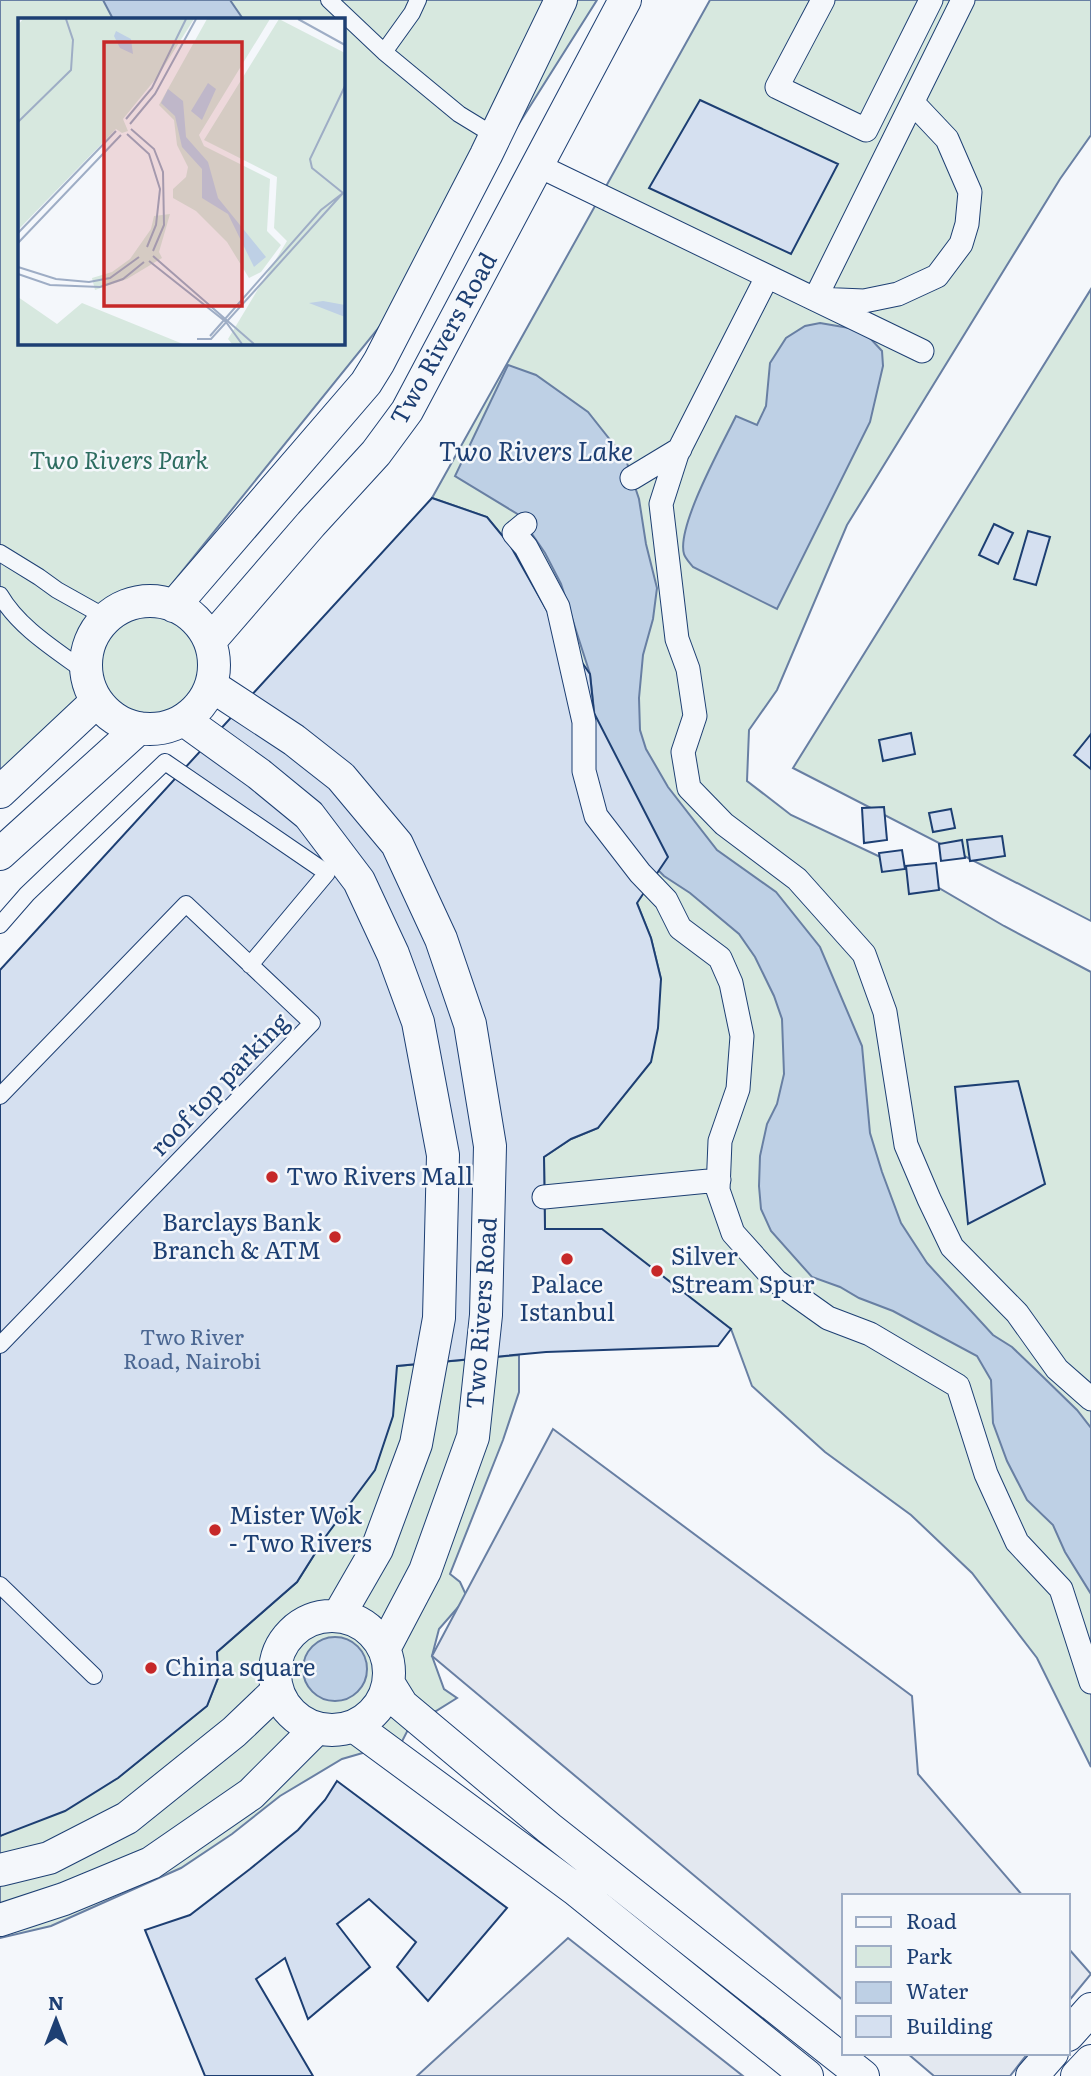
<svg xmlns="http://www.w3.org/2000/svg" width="1091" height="2076" viewBox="0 0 1091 2076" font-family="Literata,serif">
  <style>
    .green { fill: #d7e8df; stroke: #687fa3; stroke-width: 2; fill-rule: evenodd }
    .parking { fill: #e3e8f0; stroke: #687fa3; stroke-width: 2 }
    .water { fill: #bed0e5; stroke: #687fa3; stroke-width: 2 }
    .building { fill: #d5e0f0; stroke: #1d3f73; stroke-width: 2 }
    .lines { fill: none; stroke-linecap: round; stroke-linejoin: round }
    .service-casing { stroke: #1d3f73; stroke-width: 18 }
    .pedestrian-casing { stroke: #1d3f73; stroke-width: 25 }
    .minor-casing { stroke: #1d3f73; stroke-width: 34 }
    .service { stroke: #f4f7fb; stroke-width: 16 }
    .pedestrian { stroke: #f4f7fb; stroke-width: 23 }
    .minor { stroke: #f4f7fb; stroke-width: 32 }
    .poi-dot { fill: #c62828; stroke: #f4f7fb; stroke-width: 2.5 }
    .labels { text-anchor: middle; stroke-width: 5; stroke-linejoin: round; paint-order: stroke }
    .number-label { font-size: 21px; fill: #4b6792 }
    .street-label { font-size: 24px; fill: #1d3f73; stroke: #f4f7fb }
    .park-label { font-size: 24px; font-style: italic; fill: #2c6c60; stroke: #f4f7fb }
    .poi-label { font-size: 24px; fill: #1d3f73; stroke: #f4f7fb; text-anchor: start }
    .water-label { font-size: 26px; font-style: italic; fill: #1d3f73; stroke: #f4f7fb }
    .inset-road { fill: none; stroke: #9eadc5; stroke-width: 2 }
    .view { fill: #c62828; fill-opacity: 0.15; stroke: #c62828; stroke-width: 3.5 }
    .inset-edge { fill: none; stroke: #1d3f73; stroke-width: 3.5 }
  </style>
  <rect width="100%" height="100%" fill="#f4f7fb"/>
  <path class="green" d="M0,0h597l-166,263 -281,348c91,14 55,125 -13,105 -21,-6 -32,-21 -39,-40l-80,99 -18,19zM19,19h324v324h-324z
    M710,0h381v135l-31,44 -213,346 -70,165 -28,40 -2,51 44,34 117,55 96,56 87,46v795l-54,-109 -65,-85 -61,-58 -86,-63 -73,-66 -21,-57 -186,-100 -1,-72 27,-18 27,-11 63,-149 -10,-41 -14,-35 -61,-92 -26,-195 -40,-71 -23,-28 -55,-19z
    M1091,289v632l-298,-153z
    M519,1355v37l-16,48 -53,134 10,8 7,15 -28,32 -7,27 12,33 13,9 -21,13 -23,9 -16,31 -31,1 -24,7 -62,37 -48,38 -51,34 -130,58 -51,12v-102l118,-58 89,-72 11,-28 -1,-26 80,-70 29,-46 71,-170z"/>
  <path class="parking" d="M553,1429l359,267 6,78 105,122h-179v105l-412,-345z
    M568,1938l175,138h-326z
    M1068,1948l23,26 -23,28z
    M907,2053h121l-18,23h-76z"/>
  <path class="water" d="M103,0h127l13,19h-130z
    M820,323l35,6 14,8 13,14 1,15 -13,56 -93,187 -84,-42c-3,-4 -8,-9 -9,-13 -8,-27 39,-111 52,-138l21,9 9,-19 4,-43 16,-25 19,-12z
    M508,365l28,10 52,37 38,48 13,39 7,45 11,44 -4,31 -10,36 -4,43 1,32 6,19 22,38 49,63 59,42 44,55 42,99 8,87 12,39 19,51 26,40 66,72 19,12 24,23 41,40 14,18v166l-26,-42 -12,-27 -26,-25 -20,-39 -14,-38 -2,-43 -14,-24 -84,-45 -34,-13 -19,-11 -28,-10 -41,-46 -10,-22 -2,-23 1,-30 7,-32 10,-20 7,-30 -2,-55 -8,-23 -19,-39 -16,-23 -49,-41 -26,-17 -27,-27 -38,-94 -9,-81 -29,-90 -16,-31 -26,-38 -64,-39z
    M303 1669a32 32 0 1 1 64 0a32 32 0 1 1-64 0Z"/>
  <path class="building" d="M700,100l138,64 -47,90 -142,-66z
    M432,498l55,19 23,28 40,71 40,58 4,39 74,144 -31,46 14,35 10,41 -3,49 -7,34 -53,66 -27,11 -27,18 1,72h57l129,100 -13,17 -172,6 -149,14 -4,50 -18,54 -49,66 -29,46 -80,70 1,26 -11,28 -89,72 -53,33 -65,25v-866z
    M994,524l19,9 -15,31 -19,-9z
    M1028,531l22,6 -14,48 -22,-6z
    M911,733l4,21 -32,7 -4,-21z
    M1091,734v35l-17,-14z
    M884,807l3,33 -23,3 -2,-35z
    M951,809l4,19 -22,4 -4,-19z
    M1002,836l3,20 -35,5 -3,-21z
    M962,840l3,18 -24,3 -2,-17z
    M902,850l3,19 -23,3 -3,-19z
    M936,863l3,27 -30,4 -3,-28z
    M1018,1081l27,103 -77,40 -13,-137z
    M337,1781l170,127 -79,93 -31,-34 19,-25 -47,-43 -32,25 33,43 -62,52 -23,-61 -29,21 57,97h-108l-60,-146 45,-15 60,-46 48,-39 27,-30z"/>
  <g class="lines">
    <g class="service-casing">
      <path id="service" d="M329,0l55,52 75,62 36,22
        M384,52l28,-39 6,-13
        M0,553l39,24 18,13 50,28
        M0,595c19,33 56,55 87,78
        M0,925l27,-31 138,-132 162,111 -77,92
        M0,1096l186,-192 126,119 -312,322
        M0,1585l94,91"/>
    </g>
    <g class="pedestrian-casing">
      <path id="pedestrian" d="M823,0l-46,87 89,43 65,-130
        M913,103l34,36 23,53 -3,32 -6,20 -24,32 -39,18 -34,7 -49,-2 148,-299
        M537,165l385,186
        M767,277l-90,177 -16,50 16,135 11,30 7,47 -12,36 6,36 35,36 73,55 67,75 21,58 21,133 23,54 23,48 65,66 40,56 34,30
        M632,478l48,-29
        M525,524l-11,9 12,14 32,60 26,115v49l12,45 44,57 26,27 14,28 40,30 11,25 11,53 -4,53 -18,52 -2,49 15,43 43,48 52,37 42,16 88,52 28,88 31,68 44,47 30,93
        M544,1197l175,-17"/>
    </g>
    <g class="minor-casing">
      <path id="minor" d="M86 665a64 64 0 1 1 128 0a64 64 0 1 1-128 0Z
        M174,606l192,-223 13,-21 107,-207 75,-155
        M210,641l101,-117 65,-71 31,-42 218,-411
        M212,686l82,54 47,37 56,67 44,95 29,85 20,122 -4,169 -13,122 -48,134 -40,76
        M184,720l75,54 50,41 50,66 34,73 25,68 25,133 -4,163 -23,126 -39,105 -38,66
        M0,792l97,-91
        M0,854l139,-126
        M275 1673a57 57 0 1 1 114 0a57 57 0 1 1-114 0Z
        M389,1684l13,21 147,123 314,248
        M354,1726l221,163 232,187
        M0,1870l49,-12 78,-40 107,-86 43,-41
        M0,1920l64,-21 87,-36 100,-69 66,-66
        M1068,2035l23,-26
        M1032,2076l20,-23
        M1077,2076l14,-15"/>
    </g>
    <use href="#service" class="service"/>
    <use href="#pedestrian" class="pedestrian"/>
    <use href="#minor" class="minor"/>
  </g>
  <g class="poi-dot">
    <circle cx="272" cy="1177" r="7"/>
    <circle cx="335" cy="1237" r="7"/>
    <circle cx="567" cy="1259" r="7"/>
    <circle cx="657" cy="1271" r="7"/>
    <circle cx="215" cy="1530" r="7"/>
    <circle cx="151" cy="1668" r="7"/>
  </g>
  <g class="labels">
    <g class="number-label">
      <text x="192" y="1345">Two River<tspan x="192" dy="24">Road, Nairobi</tspan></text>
    </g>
    <g class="street-label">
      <text transform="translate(444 339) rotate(-61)" y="8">Two Rivers Road</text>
      <text transform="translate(220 1085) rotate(-46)" y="8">roof top parking</text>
      <text transform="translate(482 1313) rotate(-86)" y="8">Two Rivers Road</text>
    </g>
    <g class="park-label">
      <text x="119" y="469">Two Rivers Park</text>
    </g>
    <g class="poi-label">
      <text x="286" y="1185">Two Rivers Mall</text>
      <text x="321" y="1231" text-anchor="end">Barclays Bank<tspan x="321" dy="28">Branch &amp; ATM</tspan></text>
      <text x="671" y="1265">Silver<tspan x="671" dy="28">Stream Spur</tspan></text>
      <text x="567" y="1293" text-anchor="middle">Palace<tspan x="567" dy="28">Istanbul</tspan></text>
      <text x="229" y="1524">Mister Wok<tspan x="229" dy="28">- Two Rivers</tspan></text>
      <text x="165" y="1676">China square</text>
    </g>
    <g class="water-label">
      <text x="536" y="461">Two Rivers Lake</text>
    </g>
  </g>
  <g transform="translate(18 18)">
    <rect width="327" height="327" fill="#f4f7fb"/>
    <path d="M5,1h171l-36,57 -35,43 5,12 -6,2 -6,-4 -98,101v-205zM189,1h63l-71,116 5,11 66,33 -3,52 14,14 -20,27 -12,6 -22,-36 -31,-31 -23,-13v-9l13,-12 2,-10 -11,-22 -3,-25 -15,-15zM261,1l66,34v291h-113l-4,-5 59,-98 -13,-13 3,-51 -73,-37zM152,196l-11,38 3,6 -35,21 -32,11 -3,-12 20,-6 18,-13 21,-30 3,-13zM0,279l39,27 25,-21 101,41h-165z" fill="#d7e8df"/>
    <path d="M98,13l15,8 2,15 -13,-6 -6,-12zM190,65l8,6 -14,31 -11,-9zM150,71l15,12 3,36 22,25 10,36 48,59 -12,10 -26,-53 -26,-16v-29l-20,-22 -7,-31 -14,-13zM305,283l22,4v12l-36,-14z" fill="#bed0e5"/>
    <path class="inset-road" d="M280,1l47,26M108,101l26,-31 34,-69M0,104l53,-52 2,-30 -7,-21M112,106l25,-30 41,-75M113,111l23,20 9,23 1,53 -11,26M109,116l22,20 11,35 -4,36 -9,22M325,175l-31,-25 -2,-9 35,-73M0,215l98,-102M0,225l103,-108M135,238l101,88M131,243l77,61 16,22M0,249l38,12 33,3 21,-4 29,-21M0,256l32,11 50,2 23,-8 21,-17M192,318l111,-126 22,-17M179,321h14l132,-146"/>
    <path class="view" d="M86,24h138v264h-138z"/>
    <rect width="327" height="327" class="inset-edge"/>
  </g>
  <rect x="842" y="1894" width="228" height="161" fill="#f4f7fb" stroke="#9eadc5" stroke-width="2"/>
  <rect x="856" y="1917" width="35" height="10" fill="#f4f7fb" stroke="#9eadc5" stroke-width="2"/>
  <text x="906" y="1929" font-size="21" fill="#1d3f73">Road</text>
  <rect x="856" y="1946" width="35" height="21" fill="#d7e8df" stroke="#9eadc5" stroke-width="2"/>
  <text x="906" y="1964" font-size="21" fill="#1d3f73">Park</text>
  <rect x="856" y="1982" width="35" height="21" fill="#bed0e5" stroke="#9eadc5" stroke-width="2"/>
  <text x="906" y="1999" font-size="21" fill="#1d3f73">Water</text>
  <rect x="856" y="2016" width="35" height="21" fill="#d5e0f0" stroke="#9eadc5" stroke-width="2"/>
  <text x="906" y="2034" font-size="21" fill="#1d3f73">Building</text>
  <g transform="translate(56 2020)" stroke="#f4f7fb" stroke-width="5" paint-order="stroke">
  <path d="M0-5L12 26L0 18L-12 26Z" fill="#1d3f73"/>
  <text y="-10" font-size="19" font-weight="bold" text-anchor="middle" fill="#1d3f73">N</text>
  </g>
</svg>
